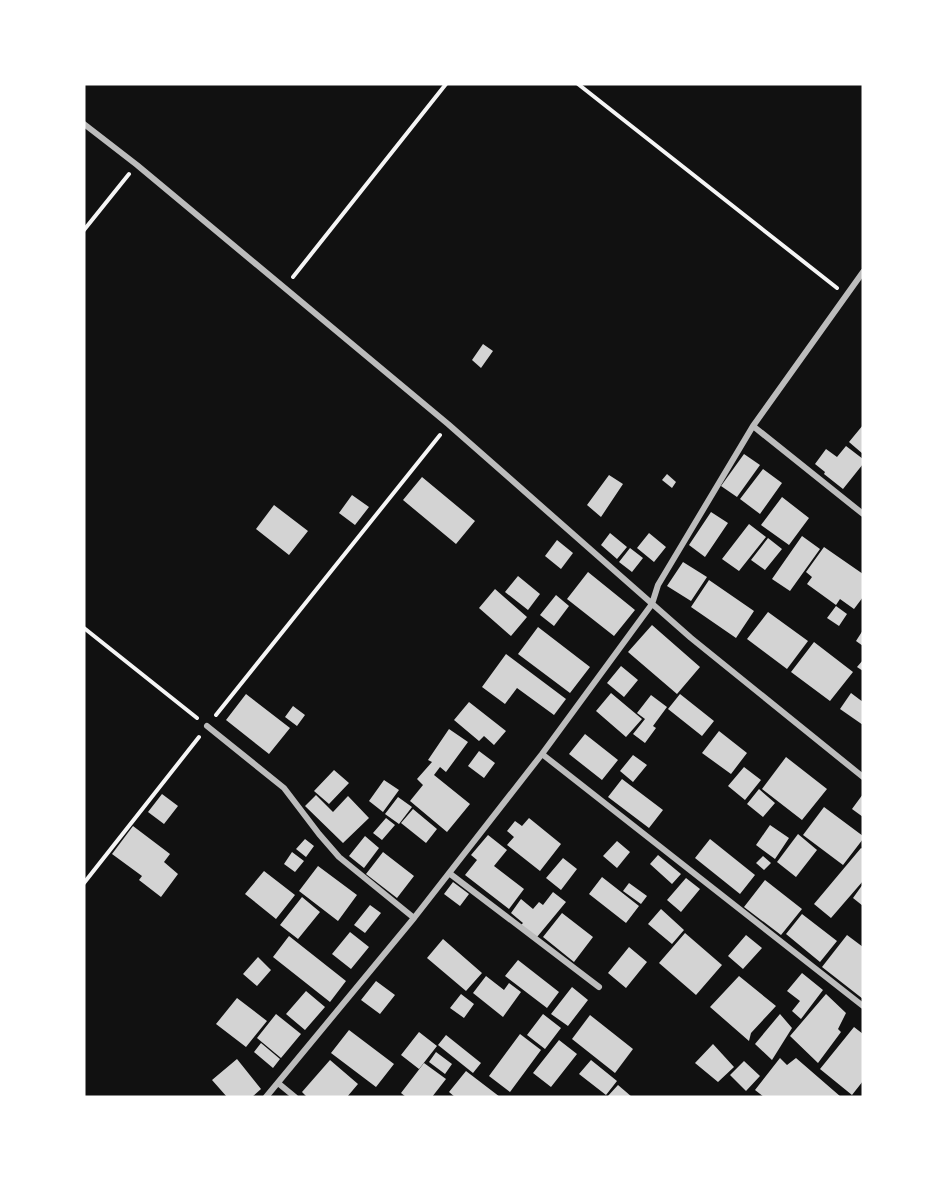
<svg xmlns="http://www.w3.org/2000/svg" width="947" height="1181" viewBox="0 0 947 1181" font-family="'Archivo Narrow',sans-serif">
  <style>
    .building { fill: #d3d3d3 }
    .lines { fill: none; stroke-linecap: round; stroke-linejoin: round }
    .path { stroke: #f5f5f5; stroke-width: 4 }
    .minor { stroke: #bcbcbc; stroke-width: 6 }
  </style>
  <rect width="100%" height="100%" fill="#111"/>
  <path class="building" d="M483,344l10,7 -12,17 -9,-8z
    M863,425v29l-14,-12z
    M846,446l17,13v5l-20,25 -19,-15 1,-2 -10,-8 11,-15 11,8z
    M744,454l16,11 -23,32 -16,-11z
    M763,469l19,14 -22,31 -20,-15z
    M667,474l9,8 -4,6 -10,-8z
    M609,475l14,9 -22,33 -14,-12z
    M422,477l53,44 -19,23 -53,-44z
    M352,495l17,12 -14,18 -16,-12z
    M782,497l27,21 -20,27 -28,-20z
    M274,505l34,26 -19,24 -33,-26z
    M711,512l17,11 -23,34 -16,-12z
    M749,524l17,13 -27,34 -17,-12z
    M610,533l17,14 -10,12 -16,-14z
    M649,533l17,14 -12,15 -17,-14z
    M802,536l18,13 -30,42 -18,-12z
    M768,538l14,11 -17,21 -14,-10z
    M557,540l16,13 -12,16 -16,-13z
    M824,547l39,27v23l-9,12 -14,-10 -4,6 -29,-21 5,-7 -6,-5z
    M630,548l13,10 -11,14 -13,-10z
    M683,562l24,15 -16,24 -24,-15z
    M588,572l47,38 -21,26 -47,-37z
    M518,576l22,18 -12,16 -23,-18z
    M709,580l45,31 -18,27 -45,-31z
    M495,589l32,28 -16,19 -32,-28z
    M556,595l13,11 -15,20 -14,-11z
    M836,606l11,8 -8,12 -12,-8z
    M768,612l40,29 -21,28 -40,-30z
    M652,625l48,42 -23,27 -49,-42z
    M538,627l52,40 -20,26 -52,-39z
    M863,630v16l-7,-5z
    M814,642l39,30 -23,29 -39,-29z
    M506,654l60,45 -12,16 -37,-27 -12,16 -23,-17z
    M863,660v11l-6,-4z
    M621,666l17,14 -14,17 -17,-14z
    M611,693l31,26 -16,18 -30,-26z
    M851,693l12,9v23l-23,-16z
    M246,694l44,34 -21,26 -43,-34z
    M680,694l34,27 -12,15 -34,-27z
    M651,695l16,12 -14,19 3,2 -11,15 -12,-9 12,-15 -8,-6z
    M469,702l37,29 -12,14 -10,-9 -5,5 -25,-21z
    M293,706l12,9 -8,11 -12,-9z
    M449,729l19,13 -22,30 -6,-5 -6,8 36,29 -23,28 -37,-31 13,-16 -6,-6 15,-17 -4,-2z
    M719,731l28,22 -16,21 -29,-21z
    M585,734l33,26 -16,20 -33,-26z
    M479,751l16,12 -11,15 -16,-12z
    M633,755l14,10 -14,17 -13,-11z
    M786,757l41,32 -25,31 -40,-31z
    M744,767l17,13 -16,20 -17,-14z
    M334,770l15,13 -20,21 -15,-13z
    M622,779l41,31 -14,18 -41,-31z
    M384,780l15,10 -16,22 -14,-11z
    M759,789l16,14 -12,14 -16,-13z
    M162,794l16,12 -14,18 -16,-12z
    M863,794v23l-11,-8z
    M316,795l17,17 15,-16 21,22 -26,25 -38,-37z
    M398,797l14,10 -13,17 -14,-10z
    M824,807l39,29v3l-20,26 -40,-30z
    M413,809l24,20 -11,14 -25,-20z
    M386,818l9,7 -13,15 -9,-7z
    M529,818l32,26 -21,27 -33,-26 7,-8 -7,-6 8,-10 7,5z
    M770,825l19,13 -14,21 -19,-14z
    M133,826l37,28 -6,8 14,12 -17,23 -22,-17 3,-4 -30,-22z
    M798,834l19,16 -21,27 -19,-15z
    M488,835l19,15 -13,16 30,23 -15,20 -44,-34 12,-15 -6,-5z
    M365,836l14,12 -15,20 -15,-12z
    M305,839l9,7 -8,11 -10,-8z
    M710,839l45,36 -15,19 -45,-36z
    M617,841l13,11 -13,16 -14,-12z
    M861,848l2,1v32l-32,37 -17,-14z
    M292,852l12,9 -9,11 -11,-8z
    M383,852l31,24 -17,22 -31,-24z
    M658,855l23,19 -9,10 -22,-20z
    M763,856l8,7 -7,7 -8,-7z
    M563,858l14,11 -16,21 -15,-12z
    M318,866l39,29 -19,26 -39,-30z
    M264,871l31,24 -19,24 -31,-25z
    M602,877l37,29 -13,17 -37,-29z
    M686,878l14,11 -19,23 -14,-12z
    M765,880l37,29 -21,26 -37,-28z
    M453,882l16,12 -9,12 -16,-12z
    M629,883l18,13 -6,8 -18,-13z
    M863,884v22l-10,-8z
    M553,892l13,10 -29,35 -16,-12 2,-2 -12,-10 10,-14 12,10 6,-7 4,3z
    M302,897l18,15 -22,27 -18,-14z
    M370,905l11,8 -16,20 -11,-8z
    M661,909l23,21 -12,14 -24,-20z
    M562,913l31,24 -19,25 -31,-25z
    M802,914l35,27 -17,21 -34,-28z
    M350,932l19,15 -18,22 -19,-15z
    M685,933l37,32 -26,30 -37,-32z
    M746,935l16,13 -19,21 -15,-13z
    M847,935l16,12v52l-41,-32z
    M289,936l57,45 -16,21 -57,-45z
    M443,939l39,34 -16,18 -39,-33z
    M629,947l18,15 -21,26 -18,-15z
    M258,957l13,13 -14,16 -14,-12z
    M518,960l41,32 -12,16 -42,-32z
    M802,973l21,17 -22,29 -9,-8 8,-10 -13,-10z
    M486,976l18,14 5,-7 12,9 -18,25 -30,-24z
    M739,976l37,30 -25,27 -2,8 -39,-34z
    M376,981l19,14 -15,19 -19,-14z
    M572,987l16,13 -20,26 -17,-12z
    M306,991l19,16 -20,23 -19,-16z
    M461,994l13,10 -10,14 -14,-10z
    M826,994l20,19 -8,16 3,3 -23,31 -28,-27z
    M237,998l30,23 -21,26 -30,-23z
    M276,1014l25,20 -20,24 -24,-20z
    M543,1014l18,14 -16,21 -18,-14z
    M780,1014l12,14 -20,32 -17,-16z
    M590,1015l43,34 -18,24 -43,-34z
    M854,1027l9,7v47l-11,14 -32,-26z
    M349,1030l45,34 -18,23 -45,-34z
    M419,1032l18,14 -18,23 -18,-14z
    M520,1034l21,16 -31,42 -21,-16z
    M446,1035l35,28 -8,10 -35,-28z
    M559,1040l18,14 -26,33 -18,-14z
    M261,1043l19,16 -7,9 -19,-16z
    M713,1044l21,23 -16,15 -23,-19z
    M436,1052l16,12 -7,10 -16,-12z
    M780,1058l7,7 9,-7 45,39h-77l-9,-7z
    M237,1059l24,30 -9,8h-25l-15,-17z
    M330,1060l28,24 -11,13h-40l-5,-5z
    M591,1060l26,21 -11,14 -27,-21z
    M744,1061l16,15 -14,15 -16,-16z
    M424,1063l22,16 -14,18h-26l-5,-4z
    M466,1071l34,26h-45l-6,-5z
    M618,1085l14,12h-25z"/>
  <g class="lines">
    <path class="path" d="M578,84l259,204
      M84,230l45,-56
      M293,277l153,-193
      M84,628l113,90
      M216,715l224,-280
      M84,883l115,-146"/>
    <path class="minor" d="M84,124l53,41 311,259 243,214 172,139
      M753,426l110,88
      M207,726l77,62 35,46 20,23 75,61
      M542,754l321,252
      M449,873l150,114
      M278,1083l17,14
      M266,1097l148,-179 128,-164 110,-150 6,-19 95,-159 110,-154"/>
  </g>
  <rect width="947" height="1181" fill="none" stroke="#ffffff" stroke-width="171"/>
</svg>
